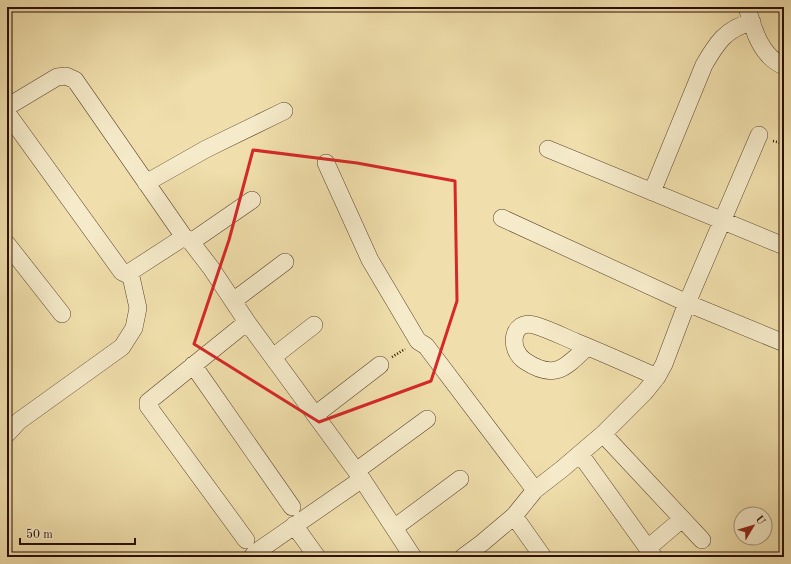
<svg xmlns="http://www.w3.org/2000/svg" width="791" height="564" viewBox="0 0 791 564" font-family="'Old Standard TT',serif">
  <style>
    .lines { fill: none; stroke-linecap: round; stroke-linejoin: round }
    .minor-casing { stroke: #5c432c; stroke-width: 18 }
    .path { stroke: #2a0f02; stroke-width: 2.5; stroke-dasharray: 1 2; stroke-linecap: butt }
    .minor { stroke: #f5eac9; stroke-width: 17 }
    .marked { fill: none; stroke: #d62828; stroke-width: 3; stroke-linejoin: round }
  </style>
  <rect width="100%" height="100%" fill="#f0dfac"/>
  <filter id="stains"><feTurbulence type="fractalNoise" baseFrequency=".005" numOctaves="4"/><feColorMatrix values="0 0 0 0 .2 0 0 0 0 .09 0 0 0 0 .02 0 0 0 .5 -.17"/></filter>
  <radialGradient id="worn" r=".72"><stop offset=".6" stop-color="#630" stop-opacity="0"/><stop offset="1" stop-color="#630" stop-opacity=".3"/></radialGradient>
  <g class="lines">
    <g class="minor-casing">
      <path id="minor" d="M747,7c6,22 14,50 37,59
        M7,107l50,-30 9,-1 9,4 109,157 7,5 20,26 36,54 115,157 51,78
        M7,113l115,159 4,2 4,-2 54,-35
        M548,149l236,97
        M326,163l44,97 48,81 8,5 109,144
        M146,183l60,-34 78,-38
        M652,192l52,-127c12,-21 22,-37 48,-43
        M502,218l185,85 97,40
        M191,242l61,-42
        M7,244l55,70
        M233,301l52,-39
        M587,347c-21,20 -32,34 -62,14 -17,-11 -14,-42 9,-36 14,4 28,11 42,17 27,11 54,23 81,35
        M273,357l41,-32
        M193,365l99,142
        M315,415l65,-50
        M7,434l12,-13 103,-74 12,-19 4,-20 -8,-36
        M603,434l99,106
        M580,454l74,103
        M356,471l71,-52
        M514,516l29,41
        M294,525l23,32
        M394,528l66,-49
        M246,540l-98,-134v-4l99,-80
        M648,548l34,-29
        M252,557l3,-4 107,-74
        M463,557l19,-14 32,-27 21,-26 27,-21 41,-35 42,-42 12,-15 7,-13 23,-61 72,-168"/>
    </g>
    <path class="path" d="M773,141l11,3
      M392,357l13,-8"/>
    <use href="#minor" class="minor"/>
  </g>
  <path class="marked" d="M253,150l104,13 98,18 2,120 -26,80 -112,41 -125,-78 35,-104z"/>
  <rect width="791" height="564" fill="none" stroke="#f0dfac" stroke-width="24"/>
  <rect x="8" y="8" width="775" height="548" fill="none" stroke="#2a0f02" stroke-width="2"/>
  <rect x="12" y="12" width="767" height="540" fill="none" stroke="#2a0f02"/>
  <g transform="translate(753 526) rotate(52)"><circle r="19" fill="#f5eac9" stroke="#a49279"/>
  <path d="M0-3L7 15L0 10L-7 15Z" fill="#8f2418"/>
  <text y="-6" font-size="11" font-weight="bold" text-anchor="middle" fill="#2a0f02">U</text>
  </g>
  <path d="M20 538v6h115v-6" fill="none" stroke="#2a0f02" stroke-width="2"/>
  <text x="26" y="538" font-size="12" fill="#2a0f02" stroke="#f5eac9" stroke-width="3" paint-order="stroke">50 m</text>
  <rect width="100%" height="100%" filter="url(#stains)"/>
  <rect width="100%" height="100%" fill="url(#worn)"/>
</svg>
